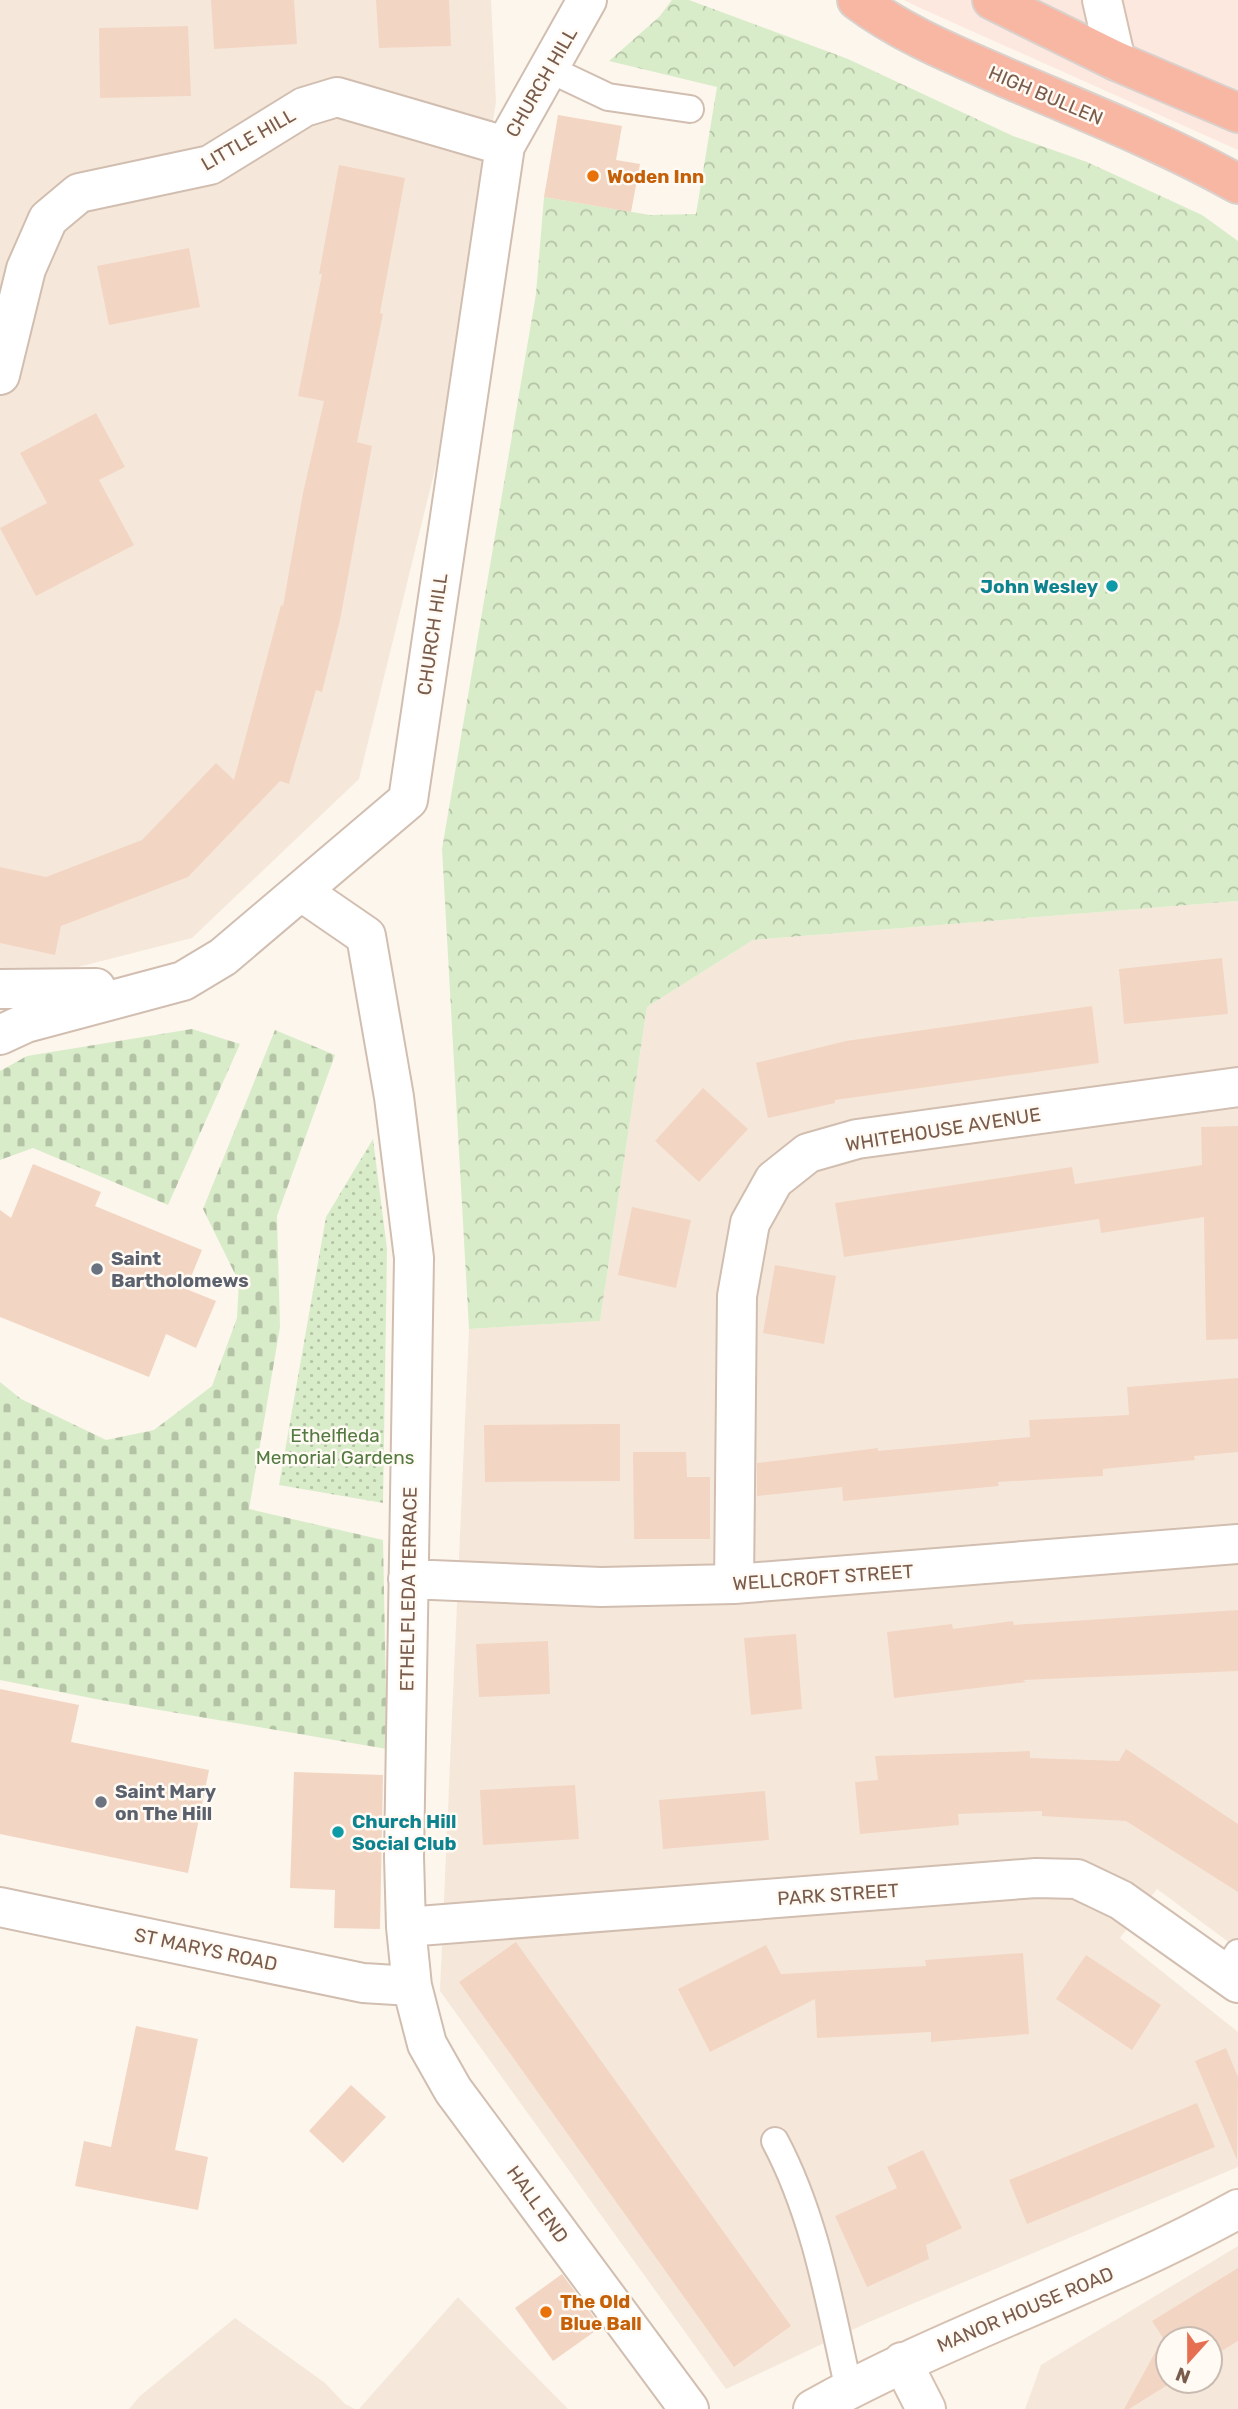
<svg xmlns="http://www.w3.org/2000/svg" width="1238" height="2409" viewBox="0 0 1238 2409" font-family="Rubik,sans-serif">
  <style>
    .residential { fill: #f5e8da; fill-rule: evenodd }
    .commercial { fill: #fde8e0 }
    .forest { fill: url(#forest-crowns) }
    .cemetery { fill: url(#cemetery-stones) }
    .garden { fill: url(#garden-dots) }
    .building { fill: #f3d5c3 }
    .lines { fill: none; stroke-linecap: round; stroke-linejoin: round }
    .lane-casing { stroke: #d1beb0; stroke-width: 30 }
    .street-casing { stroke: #d1beb0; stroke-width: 42 }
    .secondary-casing { stroke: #d6c0b0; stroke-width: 42 }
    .highway-casing { stroke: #dad1cd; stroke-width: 42 }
    .lane { stroke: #fff; stroke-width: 26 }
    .street { stroke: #fff; stroke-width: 38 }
    .secondary { stroke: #fff; stroke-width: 38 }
    .highway { stroke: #f7b7a3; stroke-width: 38 }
    .food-dot { fill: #e8710a; stroke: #fffaf3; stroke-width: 2.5 }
    .culture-dot { fill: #0f9aa8; stroke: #fffaf3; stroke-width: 2.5 }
    .worship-dot { fill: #6b7280; stroke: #fffaf3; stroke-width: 2.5 }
    .labels { text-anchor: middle; stroke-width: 5; stroke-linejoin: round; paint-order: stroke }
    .street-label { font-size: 19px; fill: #7a5c4d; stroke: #fffaf3 }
    .food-label { font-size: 19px; font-weight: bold; fill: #c56008; stroke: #fffaf3; text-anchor: start }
    .culture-label { font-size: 19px; font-weight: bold; fill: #0d838f; stroke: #fffaf3; text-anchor: end }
    .worship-label { font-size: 19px; font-weight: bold; fill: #5b616d; stroke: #fffaf3; text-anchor: start }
    .park-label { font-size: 19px; fill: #537a41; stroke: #fffaf3 }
  </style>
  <defs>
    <pattern id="forest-crowns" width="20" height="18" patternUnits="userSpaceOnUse" patternTransform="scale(1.75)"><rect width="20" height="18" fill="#d8ecc9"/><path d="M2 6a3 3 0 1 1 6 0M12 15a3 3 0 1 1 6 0" fill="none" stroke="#b4c2a5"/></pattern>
    <pattern id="cemetery-stones" width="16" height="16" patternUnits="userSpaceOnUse" patternTransform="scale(1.75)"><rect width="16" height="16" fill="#d8ecc9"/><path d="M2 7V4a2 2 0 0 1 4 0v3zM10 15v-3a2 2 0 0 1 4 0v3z" fill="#b4c2a5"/></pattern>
    <pattern id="garden-dots" width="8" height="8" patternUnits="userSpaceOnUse" patternTransform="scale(1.75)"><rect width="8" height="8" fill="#d8ecc9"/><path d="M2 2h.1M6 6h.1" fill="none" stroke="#b4c2a5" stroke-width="1.8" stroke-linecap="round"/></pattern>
  </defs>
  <rect width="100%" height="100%" fill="#fdf6ec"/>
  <path class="residential" d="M0,0h491l5,102 -59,359 -78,318 -167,159 -153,39 -39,-4z
    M1238,901v1048l-81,-60 -37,49 118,94v135l-369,155 -143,67 -286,-398 29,-662 131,-8 47,-314 106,-67z
    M1238,2246v163h-213l16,-44zM1168,2339h42v42h-42z
    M458,2297l110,112h-209z
    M235,2318l90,65 20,21 10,5h-226l11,-13z"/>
  <path class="commercial" d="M904,0h334v150l-320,-143z"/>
  <path class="forest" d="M672,0h17l159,59 165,77 74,26 115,53 36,26v660l-485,39 -106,67 -47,314 -131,8 -27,-480 94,-555 8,-97 106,18 46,-1 21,-127 -108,-26 50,-44z"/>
  <path class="cemetery" d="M192,1029l48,15 -72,161 -135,-57 -33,12v-89l27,-15z
    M275,1030l60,25 -58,161 3,111 -31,182 134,31 4,209 -286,-49 -101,-20v-298l21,17 85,41 48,-10 58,-44 25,-68 2,-36 -36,-73z"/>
  <path class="garden" d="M373,1139l14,110 -4,254 -104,-18 47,-268z"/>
  <path class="building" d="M211,0h83l3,44 -83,5z
    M376,0h73l2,46 -72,2z
    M188,26l3,70 -91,2 -1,-70z
    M558,115l64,11 -6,34 24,4 -9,48 -87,-15z
    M339,165l66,13 -25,135 3,1 -26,128 15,4 -32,174 -18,72 -6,-2 -27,94 -9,-3 -92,96 -127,49 -6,29 -55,-12v-76l46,10 96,-37 74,-77 18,17 47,-175 2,1 20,-113 21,-92 -26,-5 24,-122h-3z
    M189,248l11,59 -91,18 -12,-59z
    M96,413l29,54 -26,13 35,65 -98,51 -36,-68 47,-25 -27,-50z
    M1222,958l6,56 -104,10 -5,-55z
    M1092,1006l7,57 -264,37v3l-67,15 -12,-55 90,-22z
    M703,1088l45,41 -49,53 -44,-41z
    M1238,1126v213l-32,1 -2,-123 -103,16 -2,-14 -255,38 -9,-54 237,-36 3,17 127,-19 -1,-38z
    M33,1164l68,28 -6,14 107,44 -16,39 30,12 -20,47 -30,-14 -17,43 -149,-60v-107l11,8z
    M632,1207l59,13 -15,68 -58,-13z
    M775,1265l61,11 -12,68 -61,-11z
    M1238,1378v74l-44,4 1,4 -92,9v7l-105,6 1,4 -156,15 -1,-14 -85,9v-33l121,-15v3l152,-14 -1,-17 100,-5 -2,-28z
    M620,1424v57l-135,1 -1,-57z
    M633,1452h53l1,25h23v62h-76z
    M1238,1610v61l-215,9 3,2 -132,16 -7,-66 65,-8 1,5 60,-8 1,4z
    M796,1634l6,75 -51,6 -7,-77z
    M548,1641l2,53 -71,3 -3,-53z
    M0,1689l79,16 -8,37 138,28 -21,103 -188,-39z
    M1126,1749l112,75v68l-112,-71 -84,-5v-5l-84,3 1,11 -99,9 -5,-52 23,-2 -3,-24 155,-5v7l89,3z
    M294,1772l89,3 -3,154 -46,-1 1,-38 -45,-2z
    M575,1785l4,54 -96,6 -3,-55z
    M765,1791l4,49 -106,9 -4,-49z
    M516,1942l275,384 -57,41 -275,-385z
    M766,1945l15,29 145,-8 -1,-6 98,-7 6,81 -98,8v-10l-114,6 -2,-39 -105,53 -32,-63z
    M1086,1955l75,50 -29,45 -76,-51z
    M136,2026l62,13 -23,111 33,7 -10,53 -123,-24 9,-45 27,6z
    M1226,2048l12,29 -1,83 -42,-99z
    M351,2085l35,32 -43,46 -34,-32z
    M1197,2103l18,44 -188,77 -18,-44z
    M923,2150l39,78 -36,17 3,14 -62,28 -32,-71 62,-28 -10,-21z
    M1238,2268v73l-28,17v-19h-42v42h6l-45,28h-5l39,-71 -11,-17z
    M562,2274l39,53 -48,34 -38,-53z"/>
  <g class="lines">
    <g class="lane-casing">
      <path id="lane" d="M549,69l59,28 82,12
        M1224,1974l14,-21
        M775,2141c41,77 55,165 74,249"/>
    </g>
    <g class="street-casing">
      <path id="street" d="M0,375l26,-106 22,-50 31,-26 131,-28 94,-58 33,-10 168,49
        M302,892l64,44 28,161 20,161 -10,599 2,70 6,59 15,58 26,46 236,319
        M0,989l96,-1
        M0,1035l26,-12 157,-42 40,-24 185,-157 97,-654 82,-146
        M408,1579l193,8 133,-3 504,-40
        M734,1584l3,-288 13,-73 24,-43 34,-27 49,-14 381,-52
        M0,1907l363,76 49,3
        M406,1927l630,-49 41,1 44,21 117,83"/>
    </g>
    <g class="secondary-casing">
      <path id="secondary" d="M1102,0l14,61
        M902,2362l24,47
        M813,2409c137,-76 288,-124 425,-200"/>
    </g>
    <g class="highway-casing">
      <path id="highway" d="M857,0c45,34 100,56 152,79 77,33 156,64 229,105
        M992,0l124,61 122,52"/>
    </g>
    <use href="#lane" class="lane"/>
    <use href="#street" class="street"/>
    <use href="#secondary" class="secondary"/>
    <use href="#highway" class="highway"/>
  </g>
  <g class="food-dot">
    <circle cx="593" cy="176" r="7"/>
    <circle cx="546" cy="2312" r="7"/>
  </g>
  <g class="culture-dot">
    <circle cx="1112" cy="586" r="7"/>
    <circle cx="338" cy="1832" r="7"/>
  </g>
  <g class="worship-dot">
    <circle cx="97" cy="1269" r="7"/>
    <circle cx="101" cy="1802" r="7"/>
  </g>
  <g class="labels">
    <g class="street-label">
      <text transform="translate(541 82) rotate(-60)" y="7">CHURCH HILL</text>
      <text transform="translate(1046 95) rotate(23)" y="7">HIGH BULLEN</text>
      <text transform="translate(248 139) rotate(-30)" y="7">LITTLE HILL</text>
      <text transform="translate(432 634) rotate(-82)" y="7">CHURCH HILL</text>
      <text transform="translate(943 1129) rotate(-9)" y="7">WHITEHOUSE AVENUE</text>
      <text transform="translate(823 1577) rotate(-4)" y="7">WELLCROFT STREET</text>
      <text transform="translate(408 1589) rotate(-89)" y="7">ETHELFLEDA TERRACE</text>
      <text transform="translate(838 1894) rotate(-4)" y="7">PARK STREET</text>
      <text transform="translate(206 1949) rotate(12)" y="7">ST MARYS ROAD</text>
      <text transform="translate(538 2204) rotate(54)" y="7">HALL END</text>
      <text transform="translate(1025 2309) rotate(-23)" y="7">MANOR HOUSE ROAD</text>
    </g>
    <g class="food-label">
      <text x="607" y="183">Woden Inn</text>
      <text x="560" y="2308">The Old<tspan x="560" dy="22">Blue Ball</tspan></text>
    </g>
    <g class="culture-label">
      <text x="1098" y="593">John Wesley</text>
      <text x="352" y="1828" text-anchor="start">Church Hill<tspan x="352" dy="22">Social Club</tspan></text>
    </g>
    <g class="worship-label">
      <text x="111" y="1265">Saint<tspan x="111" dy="22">Bartholomews</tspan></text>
      <text x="115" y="1798">Saint Mary<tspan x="115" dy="22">on The Hill</tspan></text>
    </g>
    <g class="park-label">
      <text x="335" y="1442">Ethelfleda<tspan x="335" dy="22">Memorial Gardens</tspan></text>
    </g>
  </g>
  <g transform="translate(1189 2360) rotate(201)"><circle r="33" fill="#fffaf3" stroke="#cabbb1" stroke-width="2"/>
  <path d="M0-5L12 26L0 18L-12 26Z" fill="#e76f51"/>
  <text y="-10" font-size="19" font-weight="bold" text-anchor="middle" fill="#7a5c4d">N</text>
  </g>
</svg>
